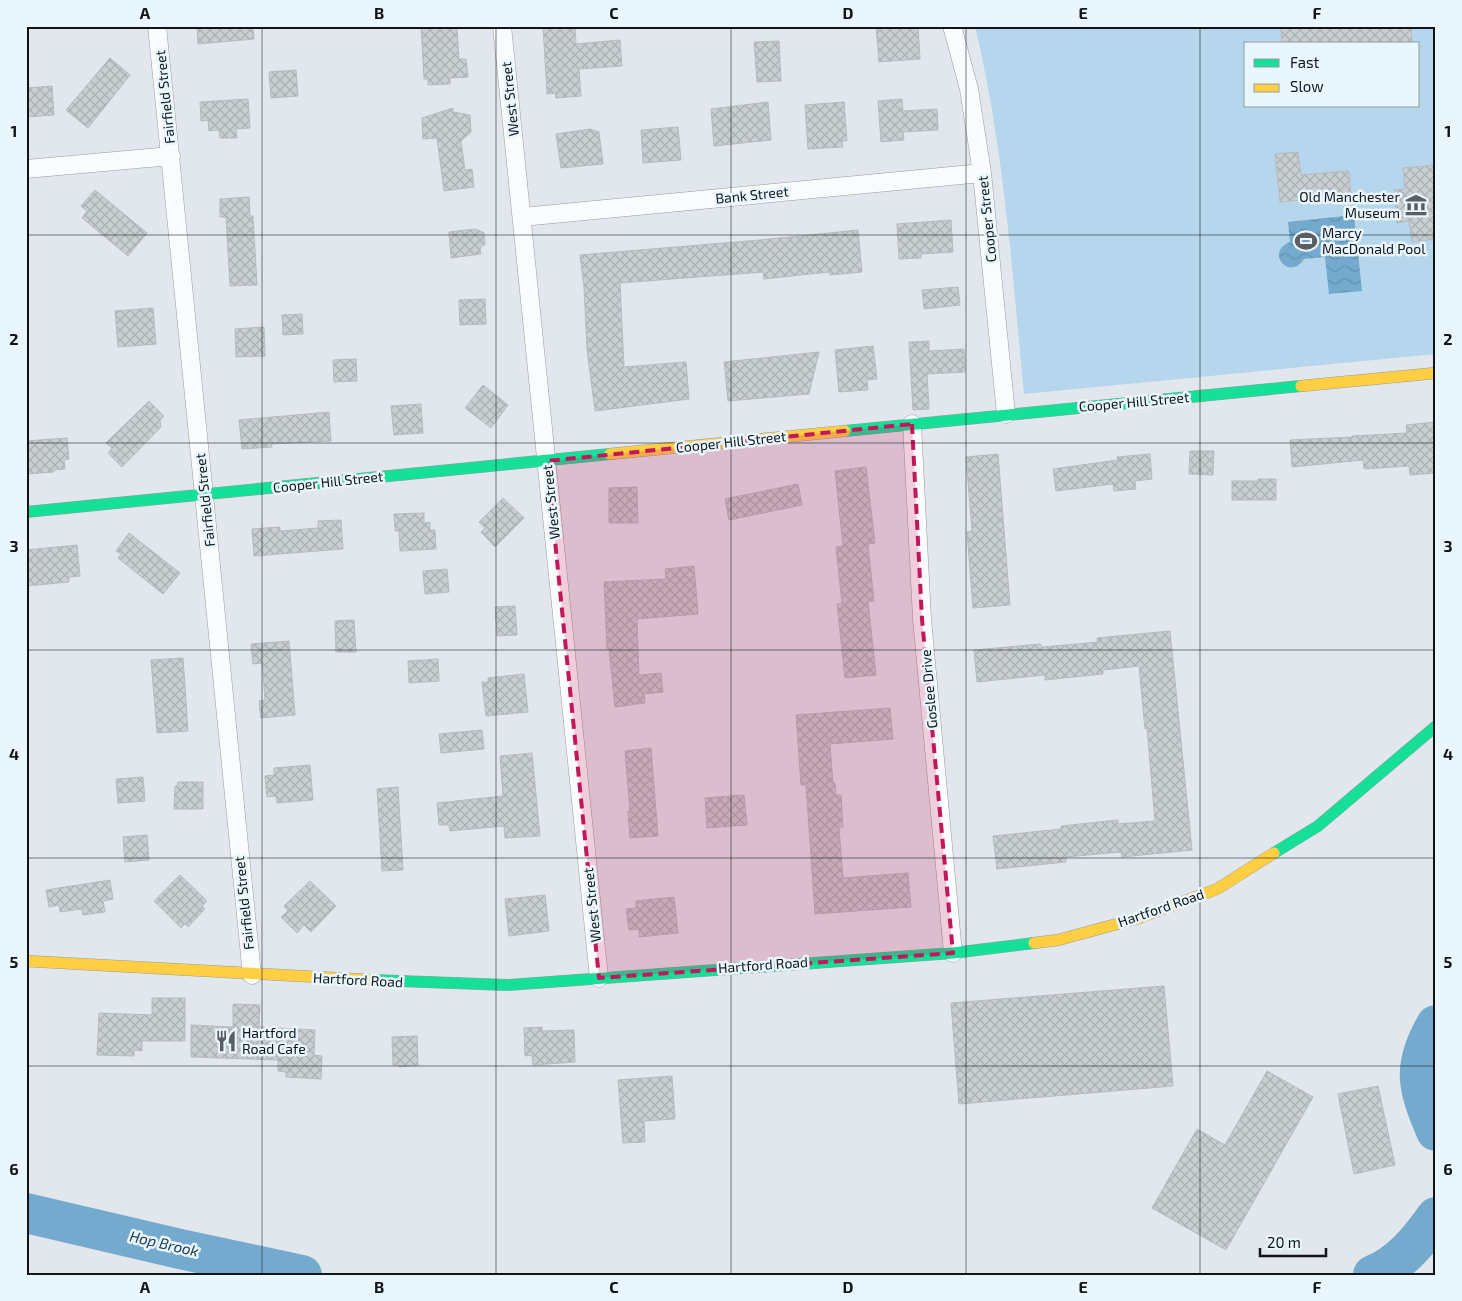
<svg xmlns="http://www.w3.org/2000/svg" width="1462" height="1301" viewBox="0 0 1462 1301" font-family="'Exo 2',sans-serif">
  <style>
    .park { fill: #b5d6ed; fill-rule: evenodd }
    .water { fill: url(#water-waves) }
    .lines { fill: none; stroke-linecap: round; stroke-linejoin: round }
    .river { stroke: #74aacd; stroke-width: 40 }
    .building { fill: url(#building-cross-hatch); stroke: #b6bbbf }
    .street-casing { stroke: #979c9f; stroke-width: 19 }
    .fast-casing { stroke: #979c9f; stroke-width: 12 }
    .slow-casing { stroke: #979c9f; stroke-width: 12 }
    .street { stroke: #fafbfc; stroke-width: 18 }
    .fast { stroke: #16e098; stroke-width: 11 }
    .slow { stroke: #ffcf43; stroke-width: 11 }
    .marked { fill: #c2185b; fill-opacity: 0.2; stroke: #c2185b; stroke-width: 4; stroke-dasharray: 10 6; stroke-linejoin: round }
    .grid { fill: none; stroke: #111518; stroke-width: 1; stroke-opacity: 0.55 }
    .labels { text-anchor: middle; stroke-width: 5; stroke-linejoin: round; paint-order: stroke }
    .street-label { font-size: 14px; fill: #111518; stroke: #e9f6fe }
    .poi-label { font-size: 14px; fill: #111518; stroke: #e9f6fe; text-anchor: start }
    .water-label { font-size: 15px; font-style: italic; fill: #18394e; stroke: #e9f6fe }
    .neatline { fill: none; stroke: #111518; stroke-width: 2 }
    .grid-label { font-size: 16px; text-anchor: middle; font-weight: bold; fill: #111518 }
  </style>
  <defs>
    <pattern id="water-waves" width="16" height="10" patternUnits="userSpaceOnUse" patternTransform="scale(1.25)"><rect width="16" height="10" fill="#74aacd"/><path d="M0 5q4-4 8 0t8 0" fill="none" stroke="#6391af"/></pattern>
    <pattern id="building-cross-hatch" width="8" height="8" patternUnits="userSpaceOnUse" patternTransform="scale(1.25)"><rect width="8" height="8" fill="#c8ced1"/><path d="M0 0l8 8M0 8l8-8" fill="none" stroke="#abb0b3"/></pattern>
  </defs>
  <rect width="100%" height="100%" fill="#e1e7ec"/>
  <path class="park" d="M975,26h461v328l-412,40c-12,-123 -20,-247 -49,-368zM1246,44h172v62h-172z"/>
  <path class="water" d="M1354,215l8,76 -33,3 -4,-37 -21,2c-14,23 -40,-7 -14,-17l-2,-20z"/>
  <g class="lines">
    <path class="river" d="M1436,1025c-25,43 -18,63 0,106
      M26,1213l154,36 122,26
      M1373,1275c27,-11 46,-34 63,-58"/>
  </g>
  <path class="building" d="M197,26h56l1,13 -56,5z
    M421,26h36l2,33h7l2,18 -18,1v6l-22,1v-6h-4z
    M543,26h32l1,18 44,-4 2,26 -43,3 2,27 -25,2 -1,-5 -8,1z
    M876,26h42l2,33 -41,3z
    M1281,26h130l1,18h-130z
    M779,41l2,40 -24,1 -3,-40z
    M110,58l20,17 -42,53 -22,-18z
    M296,70l2,26 -27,2 -2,-26z
    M52,86l2,29 -28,2v-29z
    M248,99l2,29 -14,1 1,9h-17l-1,-8 -10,1 -1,-11 -7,1 -1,-19z
    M902,99l1,12 34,-2 1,21 -35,2 1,8 -23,2 -3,-41z
    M768,102l3,38 -57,6 -3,-37z
    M844,102l3,39h-5l1,6 -35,2 -3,-44z
    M453,108v4l17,3 1,17 -10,9 4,29 7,-1 2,18 -30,4 -7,-53 -14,1 -1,-21z
    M678,127l3,33 -38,3 -2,-33z
    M590,129l9,3 4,32 -42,4 -5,-34z
    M1298,152l3,23 48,-4 2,24 -71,7 -5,-48z
    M1436,165v74l-24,3 -3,-21 -12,2 -3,-33 11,-1 -2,-21z
    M95,190l52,43 -19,23 -46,-38 5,-7 -6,-5z
    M249,197l1,19h3l4,69 -27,1 -4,-69h-6v-18z
    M951,220l2,32 -32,2v4l-22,1 -2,-35z
    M476,229l8,4 1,11 -5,4 1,6 -30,4 -2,-26z
    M858,230l4,42 -32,3 -1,-3 -65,7 -1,-7 -143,11 4,84 62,-5 3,37 -94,12 -8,-61 -3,-63 -4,-32 180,-15z
    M958,287l2,18 -36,4 -2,-19z
    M485,299l1,25 -26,1 -1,-25z
    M153,308l3,36 -38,3 -3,-36z
    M302,314l1,20 -20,1 -1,-20z
    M264,327l1,29 -29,1 -1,-28z
    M929,341v10l35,-2 1,23 -38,2 2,35 -16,1 -4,-68z
    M873,346l4,33 -10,1 1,10 -29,2 -4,-42z
    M819,352l-10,42 -81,7 -4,-39z
    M356,359l1,22 -23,1 -1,-22z
    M483,385l25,20 -17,23 -26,-20z
    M149,401l15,15 -4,4 1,7 -39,40 -14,-14 4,-5 -6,-5z
    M421,404l2,29 -29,2 -3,-29z
    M329,412l2,29 -60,3 1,3 -30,2 -3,-29z
    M1436,422v51l-26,2 -1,-9 -45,3 -1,-9 -71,7 -2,-27 62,-3v-1l55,-3 -1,-8z
    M67,438l2,21 -5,1 1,9 -11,1v2l-28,2v-33z
    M1190,451h24l-1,24 -24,-1z
    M998,454l12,151 -37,3 -6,-76 5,-1 -6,-74z
    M1150,454l2,25 -17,2 1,8 -22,2 -1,-7 -57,7 -3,-22 65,-9 -1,-3z
    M866,467l9,76 -7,1 6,57h-6l8,74 -31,3 -8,-74h5l-6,-57 7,-1 -8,-75z
    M1258,479h18v21h-44v-19h26z
    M798,484l4,21 -73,15 -4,-21z
    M637,487l1,36h-29v-35z
    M503,498l21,20 -29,29 -14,-15 4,-4 -6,-6z
    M424,513v10l6,-1v8h5l1,19 -36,2 -1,-20h-4l-1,-17z
    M341,520l2,29 -89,7 -2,-27 28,-2v4l38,-3v-7z
    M129,533l51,40 -17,21 -45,-36 3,-4 -5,-3z
    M77,545l3,31 -11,1v5l-43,4v-36z
    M694,566l4,48 -61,5 2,56 22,-2 2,19 -19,2 1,9 -30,4 -6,-58h-2l-3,-67 62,-3 -1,-10z
    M447,569l2,23 -24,2 -2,-23z
    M515,606l2,29 -20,1 -2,-29z
    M354,620l2,32h-20l-1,-31z
    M1170,631l22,219 -70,7 -1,-5 -55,5v5l-69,7 -4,-33 68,-7v-3l57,-6v4l37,-3 -8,-93 -2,1 -6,-63 -36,4v4l-58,6v-5l-68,7 -3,-32 66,-6 3,3 55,-5 -1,-4z
    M289,641l6,74 -34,3 -2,-17 6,-1 -3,-37 -9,1 -2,-20z
    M183,658l5,73 -31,2 -6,-73z
    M438,659l1,22 -30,2 -1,-22z
    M524,674l4,38 -42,4 -4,-34h6v-4z
    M890,708l3,31 -63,5 3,39h2l1,12h5l2,32 -4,1 4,50 65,-5 3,34 -96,7 -9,-129h-5l-5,-70z
    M482,730l2,19 -43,4 -2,-19z
    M651,748l7,88 -28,2 -2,-27h2l-5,-60z
    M532,753l8,83 -35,2 -1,-12 -54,5 -1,-6h-10l-2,-22 66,-7 -3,-40z
    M310,765l3,35 -36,3 -1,-7 -9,1 -2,-21 9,-1v-7z
    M143,777l2,24 -27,2 -2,-24z
    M178,782h25v27h-29l1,-23h2z
    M398,787l5,83 -21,1 -5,-82z
    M744,795l3,30 -40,3 -2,-30z
    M147,835l2,25 -24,2 -2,-25z
    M180,875l27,26 -5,5 3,3 -17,18 -3,-3 -4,4 -27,-27z
    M110,880l3,19 -10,2 2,11 -22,3 -1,-6 -22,3 -1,-7 -10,2 -3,-17z
    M310,881l26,25 -25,26 -7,-7 -7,8 -16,-16 7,-6 -4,-5z
    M545,895l4,36 -40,5 -4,-37z
    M674,897l4,36 -39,4v-8l-10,1 -3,-21 10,-1v-7z
    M1164,986l9,100 -214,18 -8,-101z
    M152,998h33v43h-43v10l-8,-1v6l-37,-1 2,-42 53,2z
    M233,1004l27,1 -1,22 56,3 -1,25 8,1 -1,23 -35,-2v-5l-8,-1v-11l-87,-3v-32l42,2z
    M542,1027v4l32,-1 1,32 -42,3 -1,-10 -7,1 -1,-28z
    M417,1036l1,29 -19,2v-2h-6l-1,-28z
    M1267,1071l46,26 -87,153 -74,-42 45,-79 28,16z
    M672,1076l3,43 -31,2 1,21 -22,1 -5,-63z
    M1378,1086l17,79 -41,9 -16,-80z"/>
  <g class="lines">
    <g class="street-casing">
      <path id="street" d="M157,26l95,949
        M502,26l97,952
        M952,26l17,63 13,84 24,241
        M26,169l145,-13
        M522,217l460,-44
        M912,424l10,195 31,334"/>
    </g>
    <g class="fast-casing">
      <path id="fast" d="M845,431l456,-45
        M26,512l584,-58
        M1274,853l44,-27 118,-100
        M372,980l135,5 446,-32 81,-10"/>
    </g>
    <g class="slow-casing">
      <path id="slow" d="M1301,386l135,-13
        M610,454l235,-23
        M1034,943l24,-3 81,-22 78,-29 57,-36
        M26,961l346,19"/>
    </g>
    <use href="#street" class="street"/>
    <use href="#fast" class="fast"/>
    <use href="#slow" class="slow"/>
  </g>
  <path class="marked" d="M912,424l10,195 31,334 -354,25 -52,-517z"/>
  <path class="grid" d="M262,26v1249M496,26v1249M731,26v1249M966,26v1249M1200,26v1249M26,235h1410M26,443h1410M26,650h1410M26,858h1410M26,1066h1410"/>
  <defs>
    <g id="museum-bare" transform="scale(1.725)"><path d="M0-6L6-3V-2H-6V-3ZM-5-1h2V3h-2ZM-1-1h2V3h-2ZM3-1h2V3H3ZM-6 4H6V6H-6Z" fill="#5a5e62" stroke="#e9f6fe" stroke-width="2.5" paint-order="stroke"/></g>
    <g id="stadium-bare" transform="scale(1.725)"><path d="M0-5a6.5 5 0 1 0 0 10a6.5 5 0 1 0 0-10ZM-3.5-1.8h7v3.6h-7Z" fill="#5a5e62" stroke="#e9f6fe" stroke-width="2.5" paint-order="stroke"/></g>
    <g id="restaurant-bare" transform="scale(1.725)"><path d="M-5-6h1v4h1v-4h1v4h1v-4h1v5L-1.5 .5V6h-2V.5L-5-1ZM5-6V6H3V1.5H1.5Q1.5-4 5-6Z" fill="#5a5e62" stroke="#e9f6fe" stroke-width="2.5" paint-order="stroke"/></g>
  </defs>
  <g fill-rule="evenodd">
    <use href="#museum-bare" x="1416" y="205"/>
    <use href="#stadium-bare" x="1306" y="241"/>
    <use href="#restaurant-bare" x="226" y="1041"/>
  </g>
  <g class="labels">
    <g class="street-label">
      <text transform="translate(165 97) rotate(-96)" y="5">Fairfield Street</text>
      <text transform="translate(510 99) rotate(-96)" y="5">West Street</text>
      <text transform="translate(752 195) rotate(-6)" y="5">Bank Street</text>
      <text transform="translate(987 219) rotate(-96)" y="5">Cooper Street</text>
      <text transform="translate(1134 402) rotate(-5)" y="5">Cooper Hill Street</text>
      <text transform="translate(731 442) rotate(-6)" y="5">Cooper Hill Street</text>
      <text transform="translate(328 482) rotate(-6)" y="5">Cooper Hill Street</text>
      <text transform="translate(205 500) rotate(-96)" y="5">Fairfield Street</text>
      <text transform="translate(551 502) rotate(-96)" y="5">West Street</text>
      <text transform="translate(929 689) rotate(-95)" y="5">Goslee Drive</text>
      <text transform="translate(244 903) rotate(-96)" y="5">Fairfield Street</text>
      <text transform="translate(592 905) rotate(-96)" y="5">West Street</text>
      <text transform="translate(1161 908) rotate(-19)" y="5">Hartford Road</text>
      <text transform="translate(763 965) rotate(-4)" y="5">Hartford Road</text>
      <text transform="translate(358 980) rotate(3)" y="5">Hartford Road</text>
    </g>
    <g class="poi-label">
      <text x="1400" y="202" text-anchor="end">Old Manchester<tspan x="1400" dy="16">Museum</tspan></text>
      <text x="1322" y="238">Marcy<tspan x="1322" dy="16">MacDonald Pool</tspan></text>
      <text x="242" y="1038">Hartford<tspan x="242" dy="16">Road Cafe</tspan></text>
    </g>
    <g class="water-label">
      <text transform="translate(164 1244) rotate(13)" y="5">Hop Brook</text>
    </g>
  </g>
  <rect width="1462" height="1301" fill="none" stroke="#e9f6fe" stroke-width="55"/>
  <rect x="1244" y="42" width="175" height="65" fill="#e9f6fe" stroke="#939ca2"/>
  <rect x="1254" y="59" width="25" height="8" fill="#16e098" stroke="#939ca2"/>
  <text x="1290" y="68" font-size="15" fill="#111518">Fast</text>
  <rect x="1254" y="84" width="25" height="8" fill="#ffcf43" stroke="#939ca2"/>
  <text x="1290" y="92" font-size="15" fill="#111518">Slow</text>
  <path d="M1260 1248v8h66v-8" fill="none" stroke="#111518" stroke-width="2.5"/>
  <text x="1267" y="1248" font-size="15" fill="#111518" stroke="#e9f6fe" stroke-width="4" paint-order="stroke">20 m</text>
  <rect x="28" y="28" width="1406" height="1246" class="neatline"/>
  <g class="grid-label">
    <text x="145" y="19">A</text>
    <text x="379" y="19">B</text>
    <text x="614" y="19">C</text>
    <text x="848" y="19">D</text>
    <text x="1083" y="19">E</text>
    <text x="1317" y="19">F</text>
    <text x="14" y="137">1</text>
    <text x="1448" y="137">1</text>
    <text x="14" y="345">2</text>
    <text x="1448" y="345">2</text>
    <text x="14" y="552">3</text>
    <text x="1448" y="552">3</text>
    <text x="14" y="760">4</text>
    <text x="1448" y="760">4</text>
    <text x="14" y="968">5</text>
    <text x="1448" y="968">5</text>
    <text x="14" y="1175">6</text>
    <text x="1448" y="1175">6</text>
    <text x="145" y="1293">A</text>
    <text x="379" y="1293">B</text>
    <text x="614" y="1293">C</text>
    <text x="848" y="1293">D</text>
    <text x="1083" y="1293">E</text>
    <text x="1317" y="1293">F</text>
  </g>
</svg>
